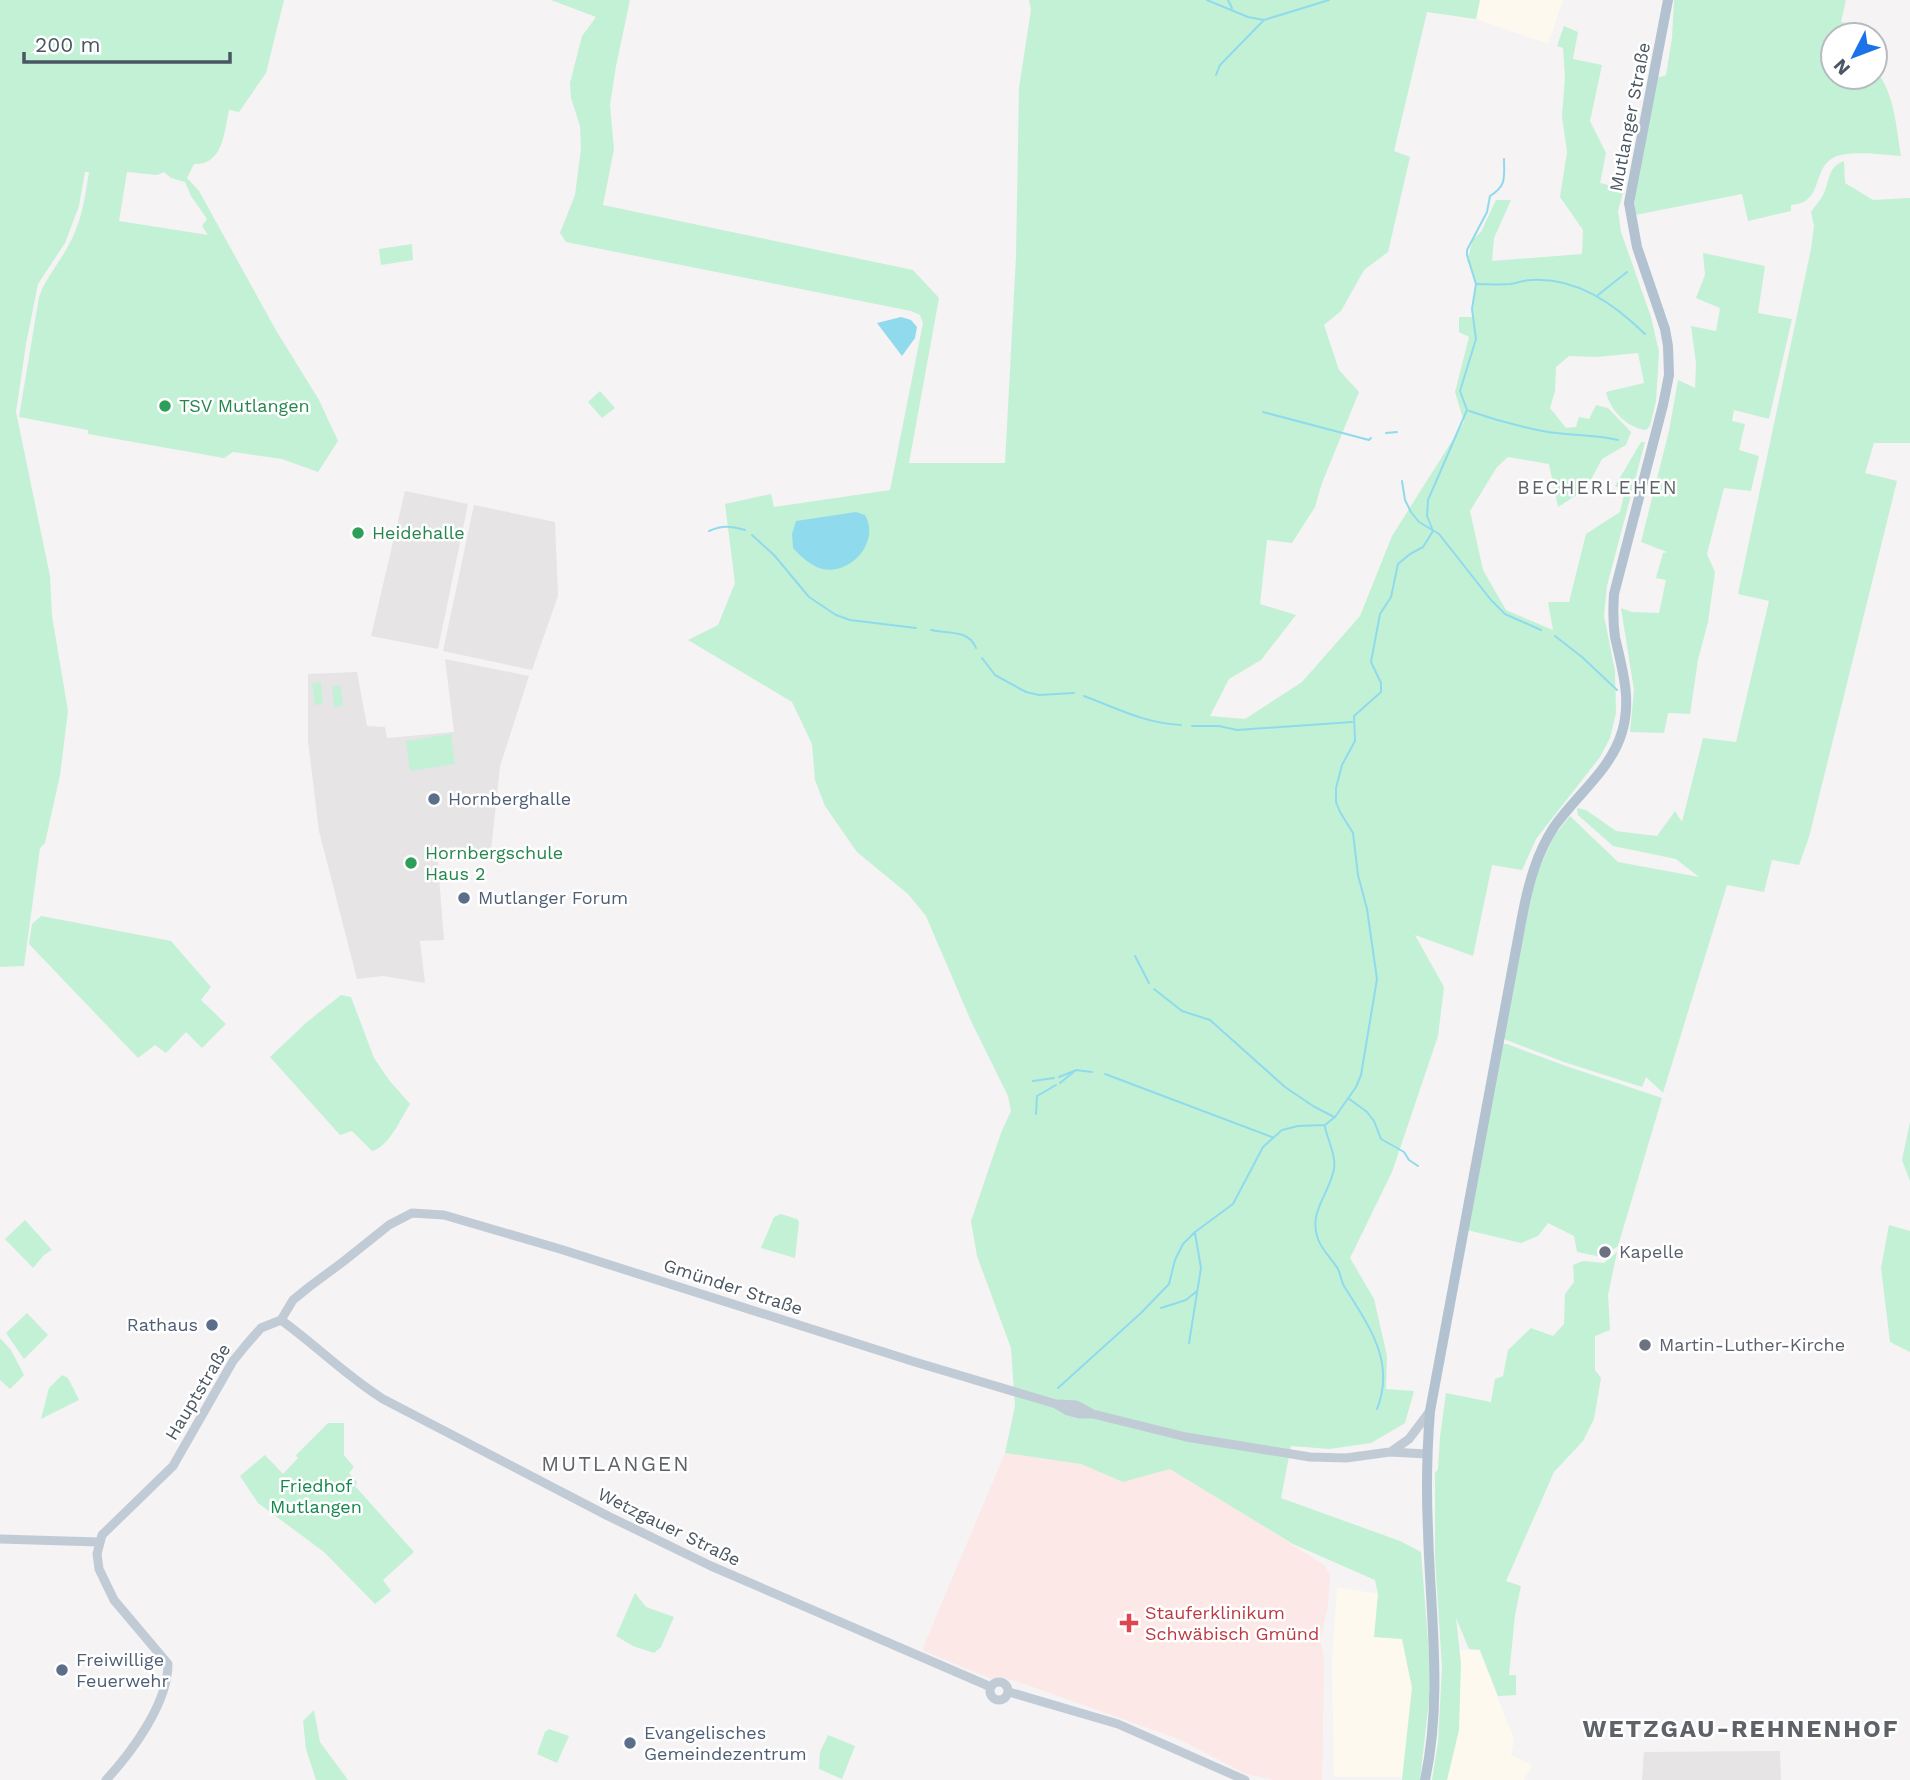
<svg xmlns="http://www.w3.org/2000/svg" width="1910" height="1780" viewBox="0 0 1910 1780" font-family="'Work Sans',sans-serif">
  <style>
    .commercial { fill: #fdf9ef }
    .education { fill: #e6e4e5 }
    .medical { fill: #fce8e6 }
    .green { fill: #c3f1d5; fill-rule: evenodd }
    .water { fill: #90daee }
    .lines { fill: none; stroke-linecap: round; stroke-linejoin: round }
    .stream { stroke: #90daee; stroke-width: 2 }
    .secondary { stroke: #c1cbd6; stroke-width: 9 }
    .primary { stroke: #b3c2d1; stroke-width: 10 }
    .leisure-dot { fill: #2e9e5b; stroke: #fff; stroke-width: 2.5 }
    .service-dot { fill: #5c6f8a; stroke: #fff; stroke-width: 2.5 }
    .worship-dot { fill: #6b7280; stroke: #fff; stroke-width: 2.5 }
    .health-dot { fill: #e0444e; stroke: #fff; stroke-width: 2.5 }
    .labels { text-anchor: middle; stroke-width: 5; stroke-linejoin: round; paint-order: stroke }
    .street-label { font-size: 18px; fill: #4a5661; stroke: #fff }
    .leisure-label { font-size: 18px; fill: #27864d; stroke: #fff; text-anchor: start }
    .service-label { font-size: 18px; fill: #4e5e75; stroke: #fff; text-anchor: start }
    .worship-label { font-size: 18px; fill: #5b616d; stroke: #fff; text-anchor: start }
    .park-label { font-size: 18px; fill: #17864f; stroke: #fff }
    .health-label { font-size: 18px; fill: #be3a42; stroke: #fff; text-anchor: start }
    .neighbourhood-label { font-size: 19px; letter-spacing: 2px; fill: #5f6368; stroke: #fff }
    .quarter-label { font-size: 21px; letter-spacing: 2px; fill: #5f6368; stroke: #fff }
    .district-label { font-size: 24px; font-weight: bold; letter-spacing: 2px; fill: #5f6368; stroke: #fff }
  </style>
  <rect width="100%" height="100%" fill="#f5f3f3"/>
  <path class="commercial" d="M1480,0h83l-15,44 -72,-25z
    M1337,1587l41,7 -3,43 27,2 10,49 -10,89h-68l-2,-115z
    M1459,1650h20l35,89 -3,16 21,10 -8,15h-77l12,-50z"/>
  <path class="education" d="M405,491l63,13 -30,145 -67,-13z
    M474,505l81,17 3,74 -26,74 -89,-19z
    M445,659l84,17 -29,90 -9,85 -54,1 7,88 -24,1 5,42 -42,-7 -26,3 -38,-148 -11,-90v-67l49,-2 10,54 18,1 2,11 67,-6z
    M1780,1751l1,29h-139l2,-28z"/>
  <path class="medical" d="M1005,1453l76,11 42,18 47,-13 8,3 146,93 6,11 -2,29 -8,36 4,16 -2,123h-48l-28,-6 -67,-35 -166,-59 -14,-3 -7,2 -68,-28 -1,-3z"/>
  <path class="green" d="M0,0h284l-18,73 -27,39 -10,-2c-5,23 -6,55 -35,54l-7,14 12,13 78,141 42,68 19,41 -20,31 -36,-13 -49,-7 -9,6 -136,-24v-4l-69,-13 20,-120c6,-18 19,-32 28,-49 14,-23 18,-50 22,-76h-4l-6,34 -14,37 -27,41 -12,60 -10,68 34,164 2,40 16,95 -8,64 -15,68 -5,5 -16,118 -24,1zM127,172l30,3 7,-3 7,6 14,4 6,14 16,23 -5,7 6,9 -89,-14z
    M551,0h79l-14,66 -6,39 4,44 -11,56 310,65 26,28 -30,165h96l11,-206 3,-169 12,-78 -2,-10h451l-4,19 -49,-7 -33,139 16,6 -22,95 -24,18 -23,41 -17,14 15,45 20,22 -37,91 -7,24 -23,36 -25,-3 -7,64 36,11 -35,45 -32,19 -19,37 35,3 57,-37 58,-66 32,-80 72,-114 -9,-30 14,-55 -10,-5v-15h13c2,-20 8,-38 -5,-56l6,-22 8,-7 15,-32h15l-17,38 -2,23 90,-7 1,-24 -23,-33 7,-45 -5,-36 3,-38 -2,-30 -6,-2 7,-20 14,6 -5,27 29,6 -12,56 16,32 -6,30 24,6 -6,22 3,21 30,85 8,35 -3,49 -6,25 -4,4c-19,-2 -36,-20 -40,-38l38,-9 -6,-30 -42,4 -27,-1 -13,11 -1,24 -5,17 16,20 10,-1 3,-10 10,2 7,-14 12,3 23,24 -5,13 -24,14 -16,30 -28,18 -9,-43 -41,-7 -11,10 -27,44 13,59 23,40 47,20 -5,-28h21l17,-68 34,-22 5,-21 -10,-5 26,-44h4l-38,144 -3,30 11,55 1,42 -6,25 -10,19 -64,82 -14,31 -30,-5 -19,91 -58,-21 29,52 -6,49 -46,136 -42,86 24,41 13,57 -1,33 28,2 -9,32 -34,20 -42,6 -38,-3 -10,52 119,43 21,11 9,115 -1,33 -9,80h-18l10,-92 -10,-49 -28,-2 4,-43 -3,-14 -82,-36 -123,-75 -47,13 -42,-18 -76,-11 10,-47 -4,-58 -34,-92 -6,-35 30,-88 10,-22 -3,-15 -37,-75 -45,-105 -18,-22 -51,-42 -32,-46 -10,-26 -3,-36 -20,-42 -104,-62 30,-15 17,-42 -10,-79 46,-10 3,13 116,-17 33,-167 -3,-8 -9,-4 -345,-69 -6,-9 15,-38 6,-46 -1,-23 -9,-28 -1,-15 12,-47 14,-19z
    M1674,0h172l-5,22 10,2 2,11h-20v42h42v-8c20,25 21,57 26,87 -18,-1 -55,-7 -70,3 -19,13 -8,44 -40,46v6l-43,10 -6,-27 -107,21 -1,-28 23,-109 9,-3 6,-37z
    M1844,161l1,22 28,17 37,-2v245h-36l-9,30 32,8 -88,356 -10,28 -27,-5 -8,32 -37,-7 -64,208 -17,-16 -4,10 -78,-25 -60,-23 30,-159 20,-44 16,-20 48,46 81,15 -23,-18 -63,-13 -35,-31 -1,-7 9,2 30,21 41,5 18,-25 7,11 21,-84 33,4 33,-141 -31,-7 73,-345 3,-23 -3,-14c4,-6 10,-12 13,-19 6,-14 4,-26 20,-32z
    M412,244l1,16 -32,5 -2,-16z
    M1703,253l62,13 -7,47 34,6 -23,100 -35,-9 -2,11 13,3 -6,26 20,6 -8,35 -27,-3 -17,66 8,18 -7,50 -10,38 -8,54 -22,-1 -4,20 -34,-1 4,-42 -13,-82 11,4 27,1 7,-33 -10,-2 7,-25 4,-1 -26,-10 28,-111 9,-51 17,8 1,-25 -5,-37 25,5 4,-23 -24,-10 9,-23z
    M600,391l15,17 -13,10 -14,-16z
    M321,682l2,22 -8,1 -3,-22z
    M340,685l3,21 -9,1 -2,-21z
    M451,734l4,30 -45,7 -4,-30z
    M41,916l130,25 40,46 -10,13 25,24 -24,24 -16,-16 -20,21 -11,-8 -17,13 -109,-114 3,-20z
    M341,995l10,2 23,61 15,22 21,24c-9,14 -21,43 -38,47l-20,-20 -12,4 -70,-78 37,-35z
    M1503,1044h4l56,21 99,33 -44,148 -16,11 -25,-5 -3,-16 -26,-13 -10,13 -17,7 -54,-13z
    M1910,1122v59l-8,-21z
    M781,1214l16,5 2,3 -4,36 -34,-10 13,-31z
    M25,1220l27,30 -8,5 -11,13 -28,-29z
    M1889,1225l21,6v121l-20,-10 -9,-74z
    M1617,1252l-9,43 2,35 -15,6v34l6,8 -7,41 -11,22 -29,31 -48,109 15,5 -6,29 -6,60h7v20l-18,1 -18,-46 -11,-1 -13,-31 5,45 -2,67 -12,50h-15l6,-37 4,-75 -7,-111v-84l3,-4 2,-32 6,-44 45,9 4,-23 8,-3 5,-26 23,-22 22,8 11,-12 1,-30 9,-12 -1,-17 10,-4 21,2z
    M27,1313l21,22 -24,24 -18,-26z
    M0,1338l11,12 13,25 -14,14 -10,-9z
    M62,1375l6,3 11,22 -38,19 8,-31z
    M328,1423h16v32l10,12 -5,6 8,9 -2,4 59,66 -31,28 8,11 -16,13 -51,-52 -66,-49 -18,-27 25,-21 18,19 15,-16 -2,-3z
    M635,1593l11,14 28,10 -13,30 -7,6 -21,-7 -17,-10z
    M314,1710l6,32 28,38h-32l-10,-31 -3,-28z
    M549,1729l20,7 -12,27 -20,-9 8,-22z
    M828,1735l27,11 -13,33 -23,-10 1,-17z"/>
  <path class="water" d="M901,317l10,3 6,7 -2,11 -13,18 -25,-33z
    M856,512l9,3c16,27 -16,63 -46,53 -10,-4 -19,-12 -26,-20l-1,-14 4,-13z"/>
  <g class="lines">
    <path class="stream" d="M1207,0l41,17 16,3 65,-20
      M1228,0l4,8
      M1216,75l4,-10 43,-44
      M1477,284c11,0 22,1 33,0 7,-1 14,-4 21,-4 46,-3 83,24 114,54
      M1598,295l29,-23
      M1469,411c26,9 52,16 79,21 24,4 47,2 70,8
      M1263,412l106,28 2,-2
      M1386,433l11,-1
      M1402,481l3,19 6,12 8,10 20,12 52,66 14,14 36,16
      M709,531c14,-6 21,-5 36,-1
      M752,535l22,20 35,42 27,18 14,5 66,8
      M931,630c16,4 38,-1 45,18
      M1555,636l27,21 35,33
      M982,658l13,17 31,17 13,3 35,-2
      M1084,696c35,13 60,27 97,29
      M1192,726h27l18,4 115,-8
      M1135,956l14,27
      M1154,989l28,22 28,9 75,67 28,19 21,11
      M1105,1074l167,63
      M1059,1077l15,-6
      M1033,1081l21,-3
      M1060,1083l16,-13 16,2
      M1348,1098l19,14 7,9 7,18 23,13 5,8 9,6
      M1036,1114l1,-18 19,-11
      M1325,1127c3,14 11,28 9,42 -5,26 -26,43 -16,70 4,11 12,18 18,27 5,6 4,13 8,20 24,39 52,75 33,123
      M1161,1308l25,-8 11,-9
      M1189,1343l12,-75 -6,-35
      M1058,1388l83,-75 28,-29 6,-24 8,-16 12,-12 38,-28 30,-57 19,-17 16,-4 27,-1 10,-8 21,-30 5,-12 16,-96 -10,-70 -9,-34 -5,-42 -13,-21 -4,-10v-14l6,-23 13,-24 -1,-25 27,-24v-9l-10,-21 9,-48 11,-17 7,-33 12,-10 13,-7 10,-16 -6,-15 1,-16 39,-90 -7,-19 16,-52 -4,-30 4,-25 -9,-29v-5l20,-38 3,-16c17,-11 14,-18 14,-37"/>
    <path class="secondary" d="M281,1320c36,26 64,55 102,79l225,117 103,50 280,121
      M1059,1404l17,1 15,8
      M1392,1451l17,-12 21,-28
      M0,1539l99,3
      M990 1691a9 9 0 1 1 18 0a9 9 0 1 1-18 0Z
      M1009,1692l109,32 127,56
      M106,1780c26,-28 62,-77 62,-116l-54,-64 -15,-31 -2,-15 5,-19 71,-69 60,-105 13,-16 15,-17 20,-8 12,-20 16,-13 35,-26 45,-36 23,-12 32,2 116,34 355,113 141,42 12,7 11,3h14l93,23 124,20 36,1 44,-6 37,2"/>
    <path class="primary" d="M1425,1780c18,-84 5,-167 3,-251 -2,-40 -1,-79 2,-118l93,-499c6,-30 14,-59 31,-85 22,-32 57,-57 68,-95 10,-33 0,-63 -7,-95 -2,-14 -2,-28 -1,-43l49,-189 6,-30 -1,-29 -3,-17 -28,-82 -8,-44 39,-203"/>
  </g>
  <g class="leisure-dot">
    <circle cx="165" cy="406" r="7"/>
    <circle cx="358" cy="533" r="7"/>
    <circle cx="411" cy="863" r="7"/>
  </g>
  <g class="service-dot">
    <circle cx="434" cy="799" r="7"/>
    <circle cx="464" cy="898" r="7"/>
    <circle cx="212" cy="1325" r="7"/>
    <circle cx="62" cy="1670" r="7"/>
    <circle cx="630" cy="1743" r="7"/>
  </g>
  <g class="worship-dot">
    <circle cx="1605" cy="1252" r="7"/>
    <circle cx="1645" cy="1345" r="7"/>
  </g>
  <path class="health-dot" d="M1125.5 1612.5h7v7h7v7h-7v7h-7v-7h-7v-7h7z"/>
  <g class="labels">
    <g class="street-label">
      <text transform="translate(1630 117) rotate(-79)" y="6">Mutlanger Straße</text>
      <text transform="translate(733 1287) rotate(18)" y="6">Gmünder Straße</text>
      <text transform="translate(198 1392) rotate(-59)" y="6">Hauptstraße</text>
      <text transform="translate(669 1527) rotate(26)" y="6">Wetzgauer Straße</text>
    </g>
    <g class="leisure-label">
      <text x="179" y="412">TSV Mutlangen</text>
      <text x="372" y="539">Heidehalle</text>
      <text x="425" y="859">Hornbergschule<tspan x="425" dy="21">Haus 2</tspan></text>
    </g>
    <g class="service-label">
      <text x="448" y="805">Hornberghalle</text>
      <text x="478" y="904">Mutlanger Forum</text>
      <text x="198" y="1331" text-anchor="end">Rathaus</text>
      <text x="76" y="1666">Freiwillige<tspan x="76" dy="21">Feuerwehr</tspan></text>
      <text x="644" y="1739">Evangelisches<tspan x="644" dy="21">Gemeindezentrum</tspan></text>
    </g>
    <g class="worship-label">
      <text x="1619" y="1258">Kapelle</text>
      <text x="1659" y="1351">Martin-Luther-Kirche</text>
    </g>
    <g class="park-label">
      <text x="316" y="1492">Friedhof<tspan x="316" dy="21">Mutlangen</tspan></text>
    </g>
    <g class="health-label">
      <text x="1145" y="1619">Stauferklinikum<tspan x="1145" dy="21">Schwäbisch Gmünd</tspan></text>
    </g>
    <g class="neighbourhood-label">
      <text x="1598" y="494">BECHERLEHEN</text>
    </g>
    <g class="quarter-label">
      <text x="616" y="1471">MUTLANGEN</text>
    </g>
    <g class="district-label">
      <text x="1741" y="1737">WETZGAU-REHNENHOF</text>
    </g>
  </g>
  <g transform="translate(1854 56) rotate(228)"><circle r="33" fill="#ffffff" stroke="#b7bbc0" stroke-width="2"/>
  <path d="M0-5L12 26L0 18L-12 26Z" fill="#1a73e8"/>
  <text y="-10" font-size="19" font-weight="bold" text-anchor="middle" fill="#4a5661">N</text>
  </g>
  <path d="M24 52v10h206v-10" fill="none" stroke="#4a5661" stroke-width="3.5"/>
  <text x="35" y="52" font-size="21" fill="#4a5661" stroke="#ffffff" stroke-width="5" paint-order="stroke">200 m</text>
</svg>
